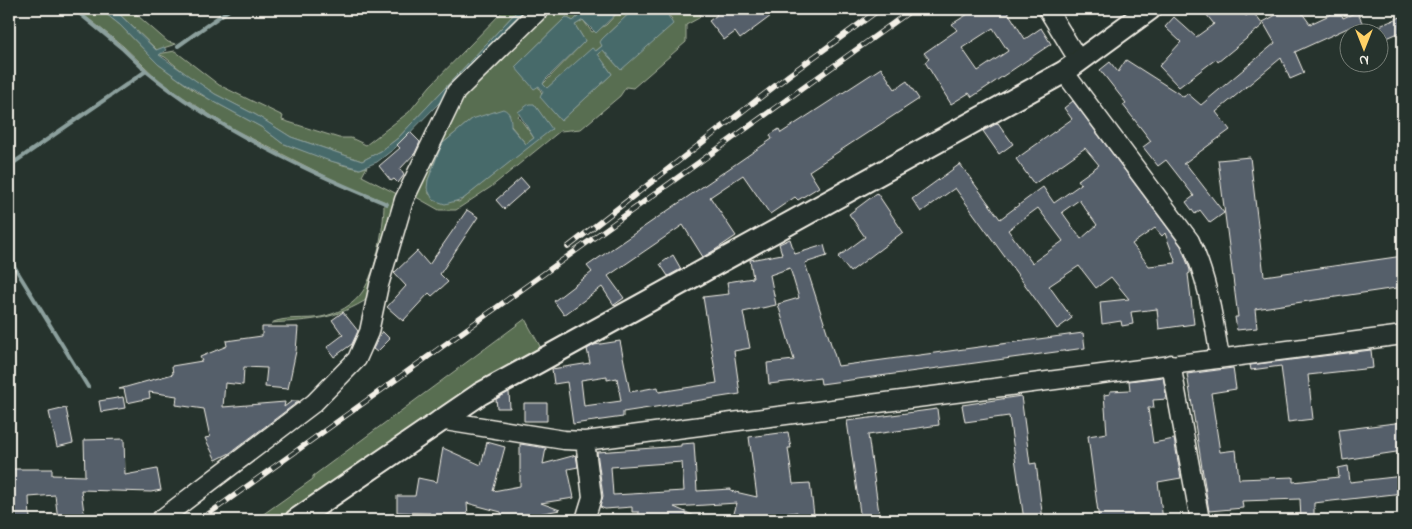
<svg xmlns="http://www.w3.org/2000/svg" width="1412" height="529" viewBox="0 0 1412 529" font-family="'Indie Flower',sans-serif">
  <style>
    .green { fill: #596e51; stroke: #a6b09c; fill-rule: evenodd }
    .water { fill: #466a6b; stroke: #8ca09d }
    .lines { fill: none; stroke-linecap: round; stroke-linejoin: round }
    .stream { stroke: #8ca09d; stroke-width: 4 }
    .building { fill: #555e6b; stroke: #f4f1e8; fill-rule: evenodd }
    .minor-casing { stroke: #f4f1e8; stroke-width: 21 }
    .major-casing { stroke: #f4f1e8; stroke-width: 25 }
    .minor { stroke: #26332d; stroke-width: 18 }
    .major { stroke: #26332d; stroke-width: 21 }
    .rail-casing { stroke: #f4f1e8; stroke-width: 5.5 }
    .rail { stroke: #26332d; stroke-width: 4; stroke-dasharray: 11; stroke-linecap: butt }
  </style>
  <rect width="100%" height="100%" fill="#26332d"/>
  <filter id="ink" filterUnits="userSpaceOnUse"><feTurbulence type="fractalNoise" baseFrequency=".02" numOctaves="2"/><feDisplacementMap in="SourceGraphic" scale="10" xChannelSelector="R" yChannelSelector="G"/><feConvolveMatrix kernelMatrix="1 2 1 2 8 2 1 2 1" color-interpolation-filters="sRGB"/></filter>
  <g filter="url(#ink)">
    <path class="green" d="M76,9h24l20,16 38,39 38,28 65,35 21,16 61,22 16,4 8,-2 -5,9 37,19 -28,102c-37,23 -57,23 -100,26 15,-7 35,-3 50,-6 16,-3 33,-12 42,-26 13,-20 21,-63 21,-87l4,-1 -49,-20 -110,-56 -65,-42 -41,-39z
      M114,9h16l38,33 8,2 -19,6z
      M505,9h14l-121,129 -17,13 -19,10 -71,-24 -35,-22 -41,-21 -28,-19 -22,-18 -7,-3 17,-3 44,34 64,31 -1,4 57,18h12l15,7 43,-33 21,-26z
      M545,9h31l3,6 -6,6 -7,-4 -51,50 23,19 12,22 11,13 51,-47 -14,-19 5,-5 18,20 51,-51 -6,-7 5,-3h31l-3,9 -13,7v17l-53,46 -7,-1 -6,9 -39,33 -21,2 -69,56 -35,23h-17l-23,-13 45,-100zM534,104l17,25 -88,70 -4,3 -30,-8 -1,-14 14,-36 30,-25 7,-1 32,8 15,18 8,-6 -16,-22z
      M621,9h13l-32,30v7l-55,42 -4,-4 42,-43 -10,-16 8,-5 9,12 14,-7z
      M525,319l16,29 -110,66 -150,106h-26l58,-41v-3z"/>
    <path class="water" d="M100,9h14l42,41 8,-3 2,3 -7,5 56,39 41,21 35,22 71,24 19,-10 17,-13 121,-129h12l-136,139 -18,14 -17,7 -33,-9 -45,-17 -21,-16 -52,-28 -29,-19 -22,-16 -38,-39z
      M576,9h45l-25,24 -13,-13 -8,5 10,16 -40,39 -2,4 4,4 45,-40 4,3 6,-5 -2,-4 2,-3 32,-30h37l-5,3 7,12 -52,46 -18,-20 -5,4 14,20 -51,47 -21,-24 3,-5 -4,-6 -5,3 -19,-22 51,-50 7,4 6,-5z
      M529,104h5l18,25 -89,70 -18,5 -12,-4 -6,-12 1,-8 14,-36 30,-25 31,-10c8,3 8,10 8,18l15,17 8,-6 -16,-26z"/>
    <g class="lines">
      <path class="stream" d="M74,9l49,40 23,22
        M178,46l52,-37
        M9,166l137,-95c67,56 160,100 241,133
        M9,258l79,129"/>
    </g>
    <path class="building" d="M712,9h54l5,7 -31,23 -5,-7 -11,8 -15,-19 8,-6z
      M976,9h30l19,30 16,-11 10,16 -79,53 -3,-4 -18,11 -26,-42 4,-3 -5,-6 33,-23 -5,-6zM993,28l15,23 -30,20 -16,-23z
      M1202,9h38l6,7 6,-5 11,14 -45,37 -2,-3 -37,28 -20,-21 22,-24 -16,-15 9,-10 22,20 18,-13z
      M1287,9h12l11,15 30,-14 3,8 14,-6 10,20h-13l-2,-6 -57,26 9,21 -14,6 -9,-21 -65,54 14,18 -47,34h3l38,49 -14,10 -10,-13 -5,4 -9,-12 8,-6 -28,-36 -8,6 -15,-19 8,-6 -28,-36 3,-2 -26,-33 10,-8 8,10 8,-12 58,37 3,-4 14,12 74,-62 -12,-21z
      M1403,16v15l-23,10v-9h-3l-2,-4z
      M881,68l14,21 12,-8 12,18 -110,72 10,16 -21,13 -3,-3 -25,17 -27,-39 -33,22 26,39 -18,12 -15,9 -20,-32 -75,51 16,22 -10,7 -12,-18 -38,28 -10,-14 38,-29 -5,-6 185,-127 -2,-4 9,-6 2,4z
      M1073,101l108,145 9,24v3l-2,1 6,50 -35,5 -2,-20 -26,3 2,12 -11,2 -1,-5 -19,3 -2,-22 29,-3 -18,-22 -15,11 -17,-22 -30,20 23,32 -15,11 -102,-141 -34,24 -9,-13 48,-35 40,55 43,-32 11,16 27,-19 -3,-4 21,-15 -14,-17 -51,36 -18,-25 56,-40 -8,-11zM1079,200l18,25 -16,14 -19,-27zM1038,208l25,33 -31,22 -24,-33zM1155,228l7,8 3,-3 11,30 -27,3 -17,-22z
      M998,123l15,21 -14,10 -16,-23z
      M410,132l10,10 -5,11 -15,16 4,6 -6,8 -4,-4 -3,2 -12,-15 21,-18 -3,-3z
      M1250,157l14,119 139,-20v31l-148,22 2,19 -20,2 -2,-13h3l-20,-157z
      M521,178l8,9 -25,22 -8,-9z
      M877,193l26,39 -53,40 -12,-15 27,-20 -16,-23z
      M467,210l11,7 -38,57 8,8 -16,14 -3,-3 -26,28 -16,-14 19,-21 -12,-13 23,-22 12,14z
      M790,239l5,15 29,-9 3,11 -22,7 33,103 245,-33 2,15 -264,36 -1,-6 -51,6 -2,-21 27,-3 -16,-56 21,-6 -9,-30 -20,7 6,30 -33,7 7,36 -16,3 6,43 -117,18v5l-50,7 -6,-42 -13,2 -2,-15 38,-6 -3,-14 7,-4 26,-4 10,51 28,-5 1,5 58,-9 -14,-86 26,-3 -2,-12 26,-4 -3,-18 32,-6 -3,-10zM607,376v4l10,-2 4,23 -37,5 -3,-26z
      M673,255l8,14 -13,7 -8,-12z
      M343,312l15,19 -6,13 -18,13 -7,-10 16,-12 -11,-15z
      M262,327h36l-2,24 -8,38 -23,-2 2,-19 -23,-1 -1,18 -18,-2 -2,24 62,-5 -1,5 8,-6h7l-69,52 -14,7 -11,-22 5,-1 -6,-28 -28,-4 1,-9 -28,-4 1,6 -23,5 -3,-14h-5l54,-15 -1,-8 30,-5 -2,-4 27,-11 -1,-5 36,-5z
      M382,331l8,8 -13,13 -4,-3z
      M1371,350l2,18 -65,7 5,44 -25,3 -7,-56 -30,4 -1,-5z
      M1233,368l3,21 -25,4 9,59 16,-2 3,29 54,-2v5l46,-5 -1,-9 10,-2 2,16 53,-6v17l-89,10v17h-13l-1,-21 -58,2 1,7 -34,3 -22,-137z
      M1163,377l4,22 -14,1 1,8h-6l5,35 21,-4 7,39 -23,4 5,38h-64l-11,-84 19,-3 -3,-38 6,-1v-3l20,-1 -1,-9z
      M509,392l1,16h-13l-1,-9z
      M1021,396l9,68 6,-1 7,57h-19l-15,-104 -44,6 -3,-17z
      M123,397l2,11 -24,4 -2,-11z
      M524,403h23v18h-23z
      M66,408l7,35 -16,4 -8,-35z
      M937,409l2,16 -71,10 12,85h-19l-14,-99z
      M1403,422v29l-60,9 -4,-30z
      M788,432l3,16h-3l5,36 17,-1 4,32 -17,2v-5l-26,3 -2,5h-37l5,-17 -63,4 30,13h-65v-8h-7v-5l-27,2 -5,-2 3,-11 -6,-44 84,-6v-2l13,-1 3,48 34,-2v2l26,6 -8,-60zM682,462l2,29 -71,4 -2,-28z
      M124,439l1,36 32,-6 4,21 -10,2 -70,-2 4,30h-27l-3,-25 -26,2 1,23h-21v-51h43v6l33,1 -1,-36z
      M487,442l18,5 -12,44 27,-5v-42l26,4 -3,16 33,-9 2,12 -10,2 6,29 -33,5 19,7 -56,10 -3,-8 -34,-9 1,13 -38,2v-5l-33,-1v-16h18l3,-18 19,4 6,-34 38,17z"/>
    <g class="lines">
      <g class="minor-casing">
        <path id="minor" d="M1048,10l31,51
          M1064,72l126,169c18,38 23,76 30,117
          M1171,364l29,156
          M439,420l125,20 21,1 818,-106
          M585,441l7,56 -7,23
          M160,520l154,-117 43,-44 12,-27 10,-47 25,-85 52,-108 84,-83"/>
      </g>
      <g class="major-casing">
        <path id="major" d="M296,520l184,-126 584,-322 86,-63"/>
      </g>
      <use href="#minor" class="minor"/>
      <use href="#major" class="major"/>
      <g class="rail-casing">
        <path id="rail" d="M568,247l221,-172 91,-66
          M200,520l713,-511"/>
      </g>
      <use href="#rail" class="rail"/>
    </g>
  </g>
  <rect width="1412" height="529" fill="none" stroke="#26332d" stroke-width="30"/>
  <rect x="15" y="15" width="1382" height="499" fill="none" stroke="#f4f1e8" stroke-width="2" filter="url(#ink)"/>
  <g transform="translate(1364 48) rotate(180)"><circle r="24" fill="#26332d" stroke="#787f78"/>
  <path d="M0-4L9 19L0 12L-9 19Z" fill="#ffd166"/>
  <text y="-8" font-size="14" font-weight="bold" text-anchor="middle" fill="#f4f1e8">N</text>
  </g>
</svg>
